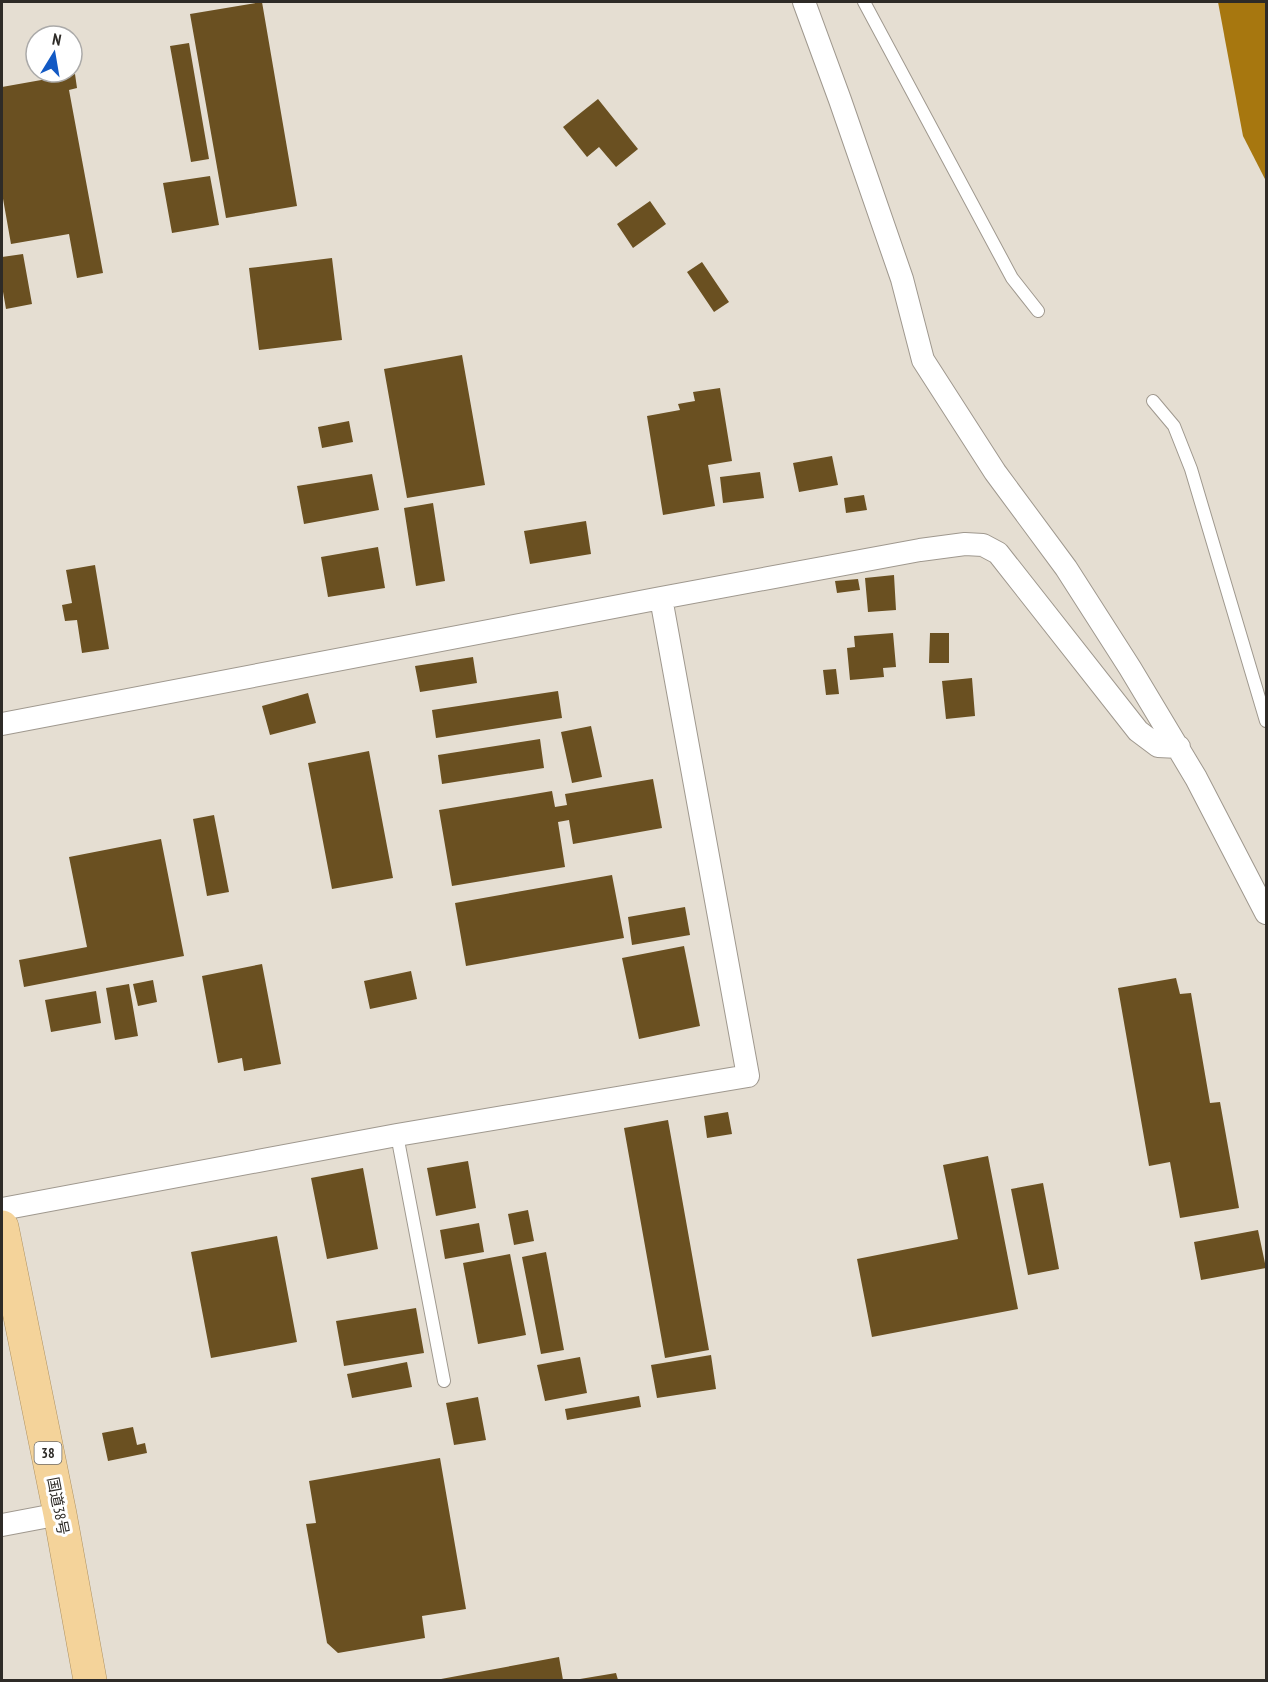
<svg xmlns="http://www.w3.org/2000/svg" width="1268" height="1682" viewBox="0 0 1268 1682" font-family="'PT Sans Narrow','Noto Sans JP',sans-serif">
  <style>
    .water { fill: #a7770f }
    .building { fill: #6a5021 }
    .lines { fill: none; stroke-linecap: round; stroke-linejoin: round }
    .service-casing { stroke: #9f988e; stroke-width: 14 }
    .minor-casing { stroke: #9f988e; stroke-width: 24 }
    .trunk-casing { stroke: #ad9162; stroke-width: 34 }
    .service { stroke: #fff; stroke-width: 12 }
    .minor { stroke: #fff; stroke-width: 22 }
    .trunk { stroke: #f4d39a; stroke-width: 33 }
    .labels { text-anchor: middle; stroke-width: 6; stroke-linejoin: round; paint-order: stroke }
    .shield { fill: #fff; stroke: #6d6b68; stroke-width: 1.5 }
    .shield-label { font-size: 14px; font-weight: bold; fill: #2e2b27 }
    .street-label { font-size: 15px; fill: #2e2b27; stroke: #fff }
  </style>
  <rect width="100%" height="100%" fill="#e5ded2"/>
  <path class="water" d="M1218,2h48v179l-23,-45z"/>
  <path class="building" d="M262,2l35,204 -71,12 -36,-204z
    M189,43l20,116 -18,3 -21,-116z
    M75,74l2,14 -8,2 34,183 -26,5 -8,-44 -58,10 -9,-51v-106z
    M598,99l40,50 -22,18 -17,-20 -12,10 -24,-30z
    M210,176l9,49 -47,8 -9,-50z
    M650,201l16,23 -33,24 -16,-24z
    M23,254l9,50 -26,5 -4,-23v-29z
    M332,258l10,82 -83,10 -10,-82z
    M702,262l27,40 -15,10 -27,-40z
    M462,355l23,130 -78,13 -23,-129z
    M720,388l12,73 -24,4 7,41 -52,9 -16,-99 33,-6 -2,-6 17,-3 -2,-9z
    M349,421l4,21 -31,6 -4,-21z
    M832,456l6,29 -39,7 -6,-29z
    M760,472l4,26 -41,5 -3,-26z
    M372,474l7,36 -75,14 -7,-38z
    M864,495l3,15 -21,3 -2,-15z
    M433,503l12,78 -29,5 -12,-78z
    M586,521l5,33 -61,10 -6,-33z
    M378,547l7,41 -57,9 -7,-40z
    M95,565l14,84 -27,4 -5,-33 -12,1 -3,-16 10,-2 -6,-33z
    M894,575l2,35 -28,2 -3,-34z
    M858,579l2,11 -23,3 -2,-12z
    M893,633l3,34 -13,1 1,9 -34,3 -3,-32 8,-1 -1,-11z
    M930,633h19v30h-20z
    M473,657l4,26 -57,9 -5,-26z
    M836,669l3,25 -13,1 -3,-25z
    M972,678l3,38 -29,3 -4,-38z
    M558,691l4,27 -126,20 -4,-28z
    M308,693l8,30 -46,12 -8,-29z
    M591,726l11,51 -30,6 -11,-51z
    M540,739l4,29 -102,16 -4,-29z
    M369,751l24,127 -61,11 -24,-126z
    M653,779l9,49 -89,16 -4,-24 -11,2 7,45 -113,19 -13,-76 113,-19 3,16 12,-2 -2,-11z
    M214,815l15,77 -22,4 -14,-77z
    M161,839l23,117 -160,31 -5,-27 68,-13 -18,-90z
    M612,875l12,63 -158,28 -11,-63z
    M685,907l5,28 -58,10 -4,-28z
    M684,946l16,80 -61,13 -17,-81z
    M262,964l19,100 -37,7 -2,-13 -24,5 -16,-87z
    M411,971l6,28 -47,10 -6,-28z
    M1176,978l4,16 11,-1 19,110 10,-1 19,106 -59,10 -10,-56 -21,4 -31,-178z
    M153,980l4,22 -19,4 -5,-22z
    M129,984l9,52 -23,4 -9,-52z
    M96,991l5,32 -50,9 -6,-32z
    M728,1112l4,22 -25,4 -3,-22z
    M668,1120l41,230 -44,8 -41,-230z
    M988,1156l30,153 -146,28 -15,-78 101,-20 -15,-74z
    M468,1161l8,47 -40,8 -9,-48z
    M363,1168l15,81 -51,10 -16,-81z
    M1043,1183l16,86 -31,6 -17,-86z
    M528,1210l6,31 -20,4 -6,-31z
    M479,1223l5,29 -39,7 -5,-29z
    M1258,1230l8,38 -65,12 -7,-38z
    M277,1236l20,106 -86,16 -20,-106z
    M546,1252l18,98 -23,4 -19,-97z
    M510,1254l16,81 -48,9 -15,-81z
    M416,1308l8,45 -80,13 -8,-45z
    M711,1355l5,34 -59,9 -6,-33z
    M580,1357l7,36 -42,8 -8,-36z
    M407,1362l5,25 -60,11 -5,-24z
    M639,1396l2,11 -74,13 -2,-11z
    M478,1397l8,43 -32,5 -8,-42z
    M133,1427l4,18 8,-2 2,10 -39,8 -6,-28z
    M440,1458l26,151 -44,7 3,22 -87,15 -11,-10 -21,-119 10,-1 -7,-42z
    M559,1657l4,23h-122v-1z
    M616,1673l2,7h-38v-1z"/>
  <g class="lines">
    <g class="service-casing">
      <path id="service" d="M864,2l148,276 26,33
        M1153,401l21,25 17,43 75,252
        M397,1135l47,246"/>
    </g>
    <g class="minor-casing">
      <path id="minor" d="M804,2l36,98 62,179 21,81 72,112 71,96 64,100 66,110 70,135
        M2,724l659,-126 259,-48 45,-6 18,1 15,8 140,178 20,15 21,1
        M2,1209l395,-74 351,-59 -87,-478
        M2,1525l58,-11"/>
    </g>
    <g class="trunk-casing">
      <path id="trunk" d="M2,1227l58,287 30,166"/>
    </g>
    <use href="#service" class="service"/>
    <use href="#minor" class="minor"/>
    <use href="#trunk" class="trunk"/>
  </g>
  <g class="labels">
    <rect class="shield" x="34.5" y="1442" width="27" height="22" rx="4.5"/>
    <g class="shield-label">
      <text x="48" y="1458">38</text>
    </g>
    <g class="street-label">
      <text transform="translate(58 1506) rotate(79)" y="5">国道38号</text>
    </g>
  </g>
  <rect width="1268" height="1682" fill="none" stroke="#2e2b27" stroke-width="6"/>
  <g transform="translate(54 54) rotate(11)"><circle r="28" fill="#ffffff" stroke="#abaaa9" stroke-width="1.5"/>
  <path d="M0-4.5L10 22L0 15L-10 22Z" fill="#1259c4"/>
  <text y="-9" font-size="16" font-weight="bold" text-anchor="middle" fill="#2e2b27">N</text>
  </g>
</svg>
